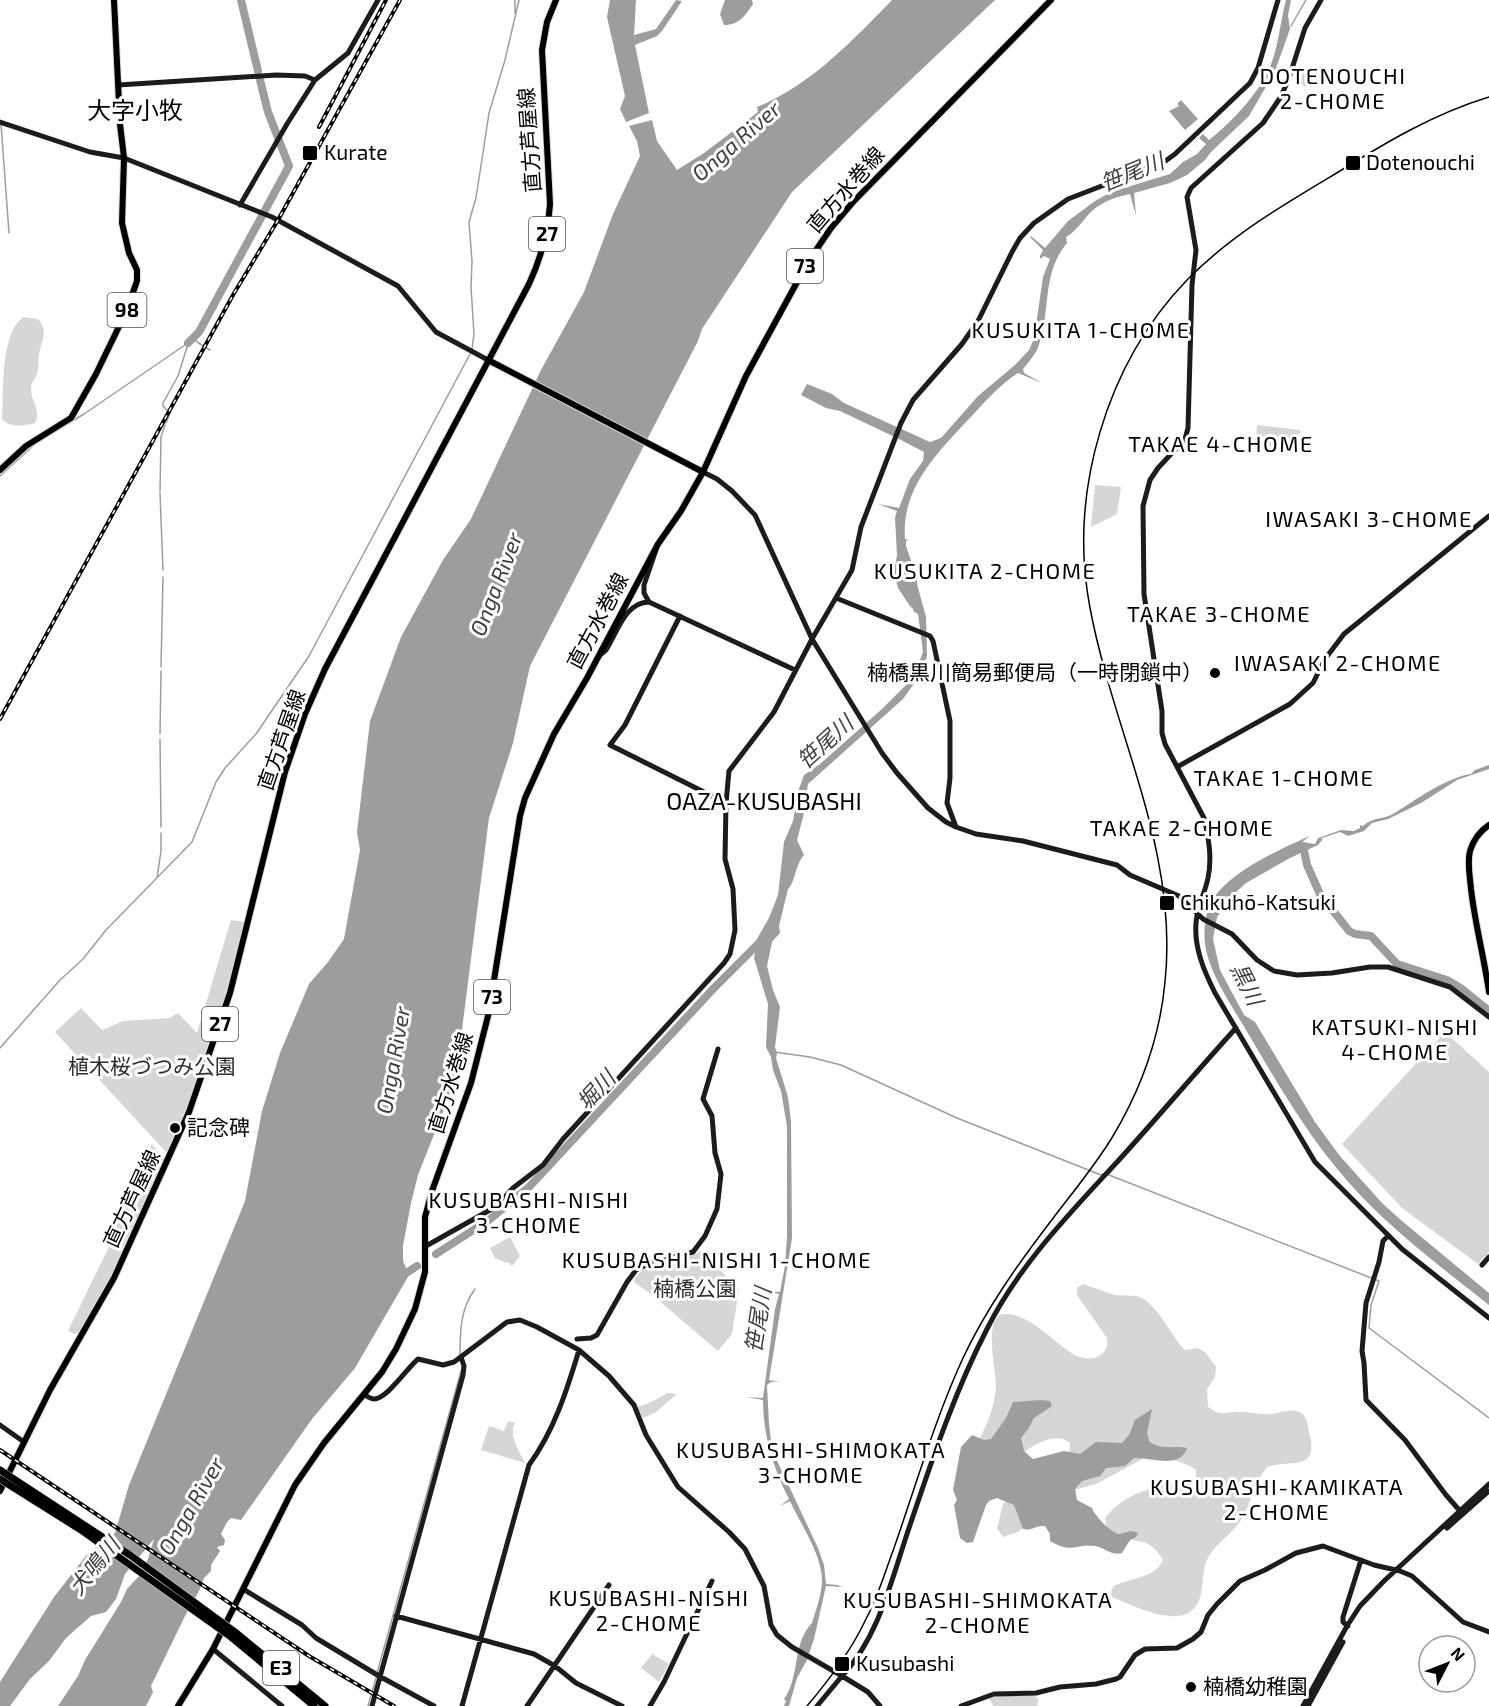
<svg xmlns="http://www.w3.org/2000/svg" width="1489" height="1706" viewBox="0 0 1489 1706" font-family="'Exo 2','Noto Sans JP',sans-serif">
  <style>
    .green { fill: #d6d6d6 }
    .water { fill: #9d9d9d }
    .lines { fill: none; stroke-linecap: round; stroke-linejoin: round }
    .stream { stroke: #9d9d9d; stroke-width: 1.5 }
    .river { stroke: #9d9d9d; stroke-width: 8 }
    .primary-casing { stroke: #dbdbdb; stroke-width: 8 }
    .highway-casing { stroke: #dbdbdb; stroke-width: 8 }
    .secondary { stroke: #1c1c1c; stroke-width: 5 }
    .primary { stroke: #000; stroke-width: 6 }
    .highway { stroke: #000; stroke-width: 7 }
    .tram { stroke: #000; stroke-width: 1.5 }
    .rail-casing { stroke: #000; stroke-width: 4 }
    .rail { stroke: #fff; stroke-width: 1.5; stroke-dasharray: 4.5; stroke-linecap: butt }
    .highway-bridge-casing { stroke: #dbdbdb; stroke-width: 8; stroke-linecap: butt }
    .highway-bridge { stroke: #000; stroke-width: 7 }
    .poi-dot { fill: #000; stroke: #fff; stroke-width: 2 }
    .labels { text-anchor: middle; stroke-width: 6; stroke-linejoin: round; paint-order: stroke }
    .shield { fill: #fff; stroke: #4c4c4c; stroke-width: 1.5 }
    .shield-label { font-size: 20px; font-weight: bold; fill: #000 }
    .street-label { font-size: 21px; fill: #000; stroke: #fff }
    .poi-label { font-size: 21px; fill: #000; stroke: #fff; text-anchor: start }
    .park-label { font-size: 21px; fill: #2d2d2d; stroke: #fff }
    .neighbourhood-label { font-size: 22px; letter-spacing: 1.5px; fill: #000; stroke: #fff }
    .water-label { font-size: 22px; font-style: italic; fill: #3e3e3e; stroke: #fff }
    .quarter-label { font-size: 24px; fill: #000; stroke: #fff }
  </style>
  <rect width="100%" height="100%" fill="#fff"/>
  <path class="green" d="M1300,71l10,3 -4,13 -11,-6z
    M23,317l15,2c11,12 3,22 1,35 -1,6 0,13 -2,19 -1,5 -5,9 -6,13 -2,13 11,24 4,37 -11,3 -25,5 -33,-4 2,-32 -2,-83 21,-102z
    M1257,425l43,5 1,3 -42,20 -4,-1z
    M1095,485l26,2 -4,27 -26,13z
    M231,920l15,2c-20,78 -45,152 -75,227l-5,3 -111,-120 26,-24 21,22 21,-9 47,-3 8,-5 19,20z
    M1445,1032l44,40v180l-11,12 -76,-56 -60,-64z
    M152,1144l12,15v6l-29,63h-3l-11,24v6l-41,74 -6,2 -6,-3 49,-101 -2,-9z
    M510,1237l10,19 -8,10 -4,-4 -2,1 -11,-5 -5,-10z
    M701,1251l38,38 -7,45 -14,17 -67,-57 -17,-12c5,-22 50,-19 67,-31z
    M1083,1284l32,11 22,1 9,4 13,14 21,31 5,5 13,-2 8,5 10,14 -1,10 -8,12 1,18c2,1 6,4 8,5 8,3 15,-1 23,0 11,0 21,3 32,2 9,-1 20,-6 28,-2 9,3 9,16 11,24 8,36 -21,23 -43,31 -13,15 -15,36 -26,53 -9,15 -28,24 -35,42 -5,14 -1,31 -10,44 -16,24 -64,-1 -84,-9l-1,-6 3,-5c16,-8 42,-8 49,-26 -13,-23 -23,-16 -43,-23 -4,-1 -9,-5 -13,-8l-2,-11c21,-28 59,-34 91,-37v-11c-9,-8 -36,-14 -48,-14l-52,28 -40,11 13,-40 1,-12c-18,-14 -42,7 -58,17l-40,-9c13,-20 22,-40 24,-64 1,-13 -14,-71 8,-73 25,-2 52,31 71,41 15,8 35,2 32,-17l-30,-43v-7z
    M668,1393l9,1 -21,18 -13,6 -6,-11 12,-4z
    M508,1421l7,2c-7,13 4,27 10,40l-44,-13 8,-24 15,5z
    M1012,1494l12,33 -6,5 -15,5 -6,-8 6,-25z
    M652,1654l17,10 -10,18 -18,-14z
    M1034,1695l5,5 -2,6h-44l-4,-8 8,-2z"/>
  <path class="water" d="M610,0h26l-2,35 22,-6 20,-29 6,1 -20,30 -5,5 -22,9 14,68 -23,9 -6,-13 5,-13 -18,-79z
    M725,0h27l1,4c-8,12 -14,21 -29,21l-4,-11z
    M892,0h103l-203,192 -90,137 -4,12 -168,325 -17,77 -24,75 -30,235 -9,41 -32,81 -7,28 -8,43v15l6,14 -54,93 -43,51 -71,101 -10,-2 -4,4 -6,12 4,6 -1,5 -7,2 3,4 -9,14v6l-7,7 -5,13 -14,25 -34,70 2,6 -7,14h-88l20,-30 7,-16 36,-58 6,-13 12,-13 9,-17 6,-20 -29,35 -9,25 -10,13 -15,4 -25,22 -17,23 -19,18 -20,27h-10v-24l54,-85 35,-45 26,-19 14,-48 116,-284 17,-90 18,-58 29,-69 19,-22 16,-23 16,-89 -3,-18 13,-111 31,-84 42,-77 28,-41 70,-149 43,-78 29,-78 27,-58 -3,-15 -8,-15 23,-6 5,21 20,29 27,-17 54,-41 -1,-5c54,-22 95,-66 135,-107z
    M1286,0h5l-3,15 2,14 -15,42 -26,45 -38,36 -6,8 -18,15 -17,8 -36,10 2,23 -6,-22c-14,3 -26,7 -37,16 -10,9 -16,21 -27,27l1,6c-27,32 -15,72 -30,107 -4,7 -9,13 -14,19l1,4 18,10 -24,-10c-20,13 -34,30 -50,47 -32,34 -67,69 -63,119l4,1 -3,1v5l11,32v6l9,33 1,39 -6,18 -18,25 -95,85 -5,33 -6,23 7,15c-9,10 -9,28 -16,34l-9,37 1,7 -8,9 -5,24 6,24 7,17 -5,40 2,7 -1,4 12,39 3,24 1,117 -23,142 10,2h-8l-4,3 2,39 3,26 46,98 6,17 2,19 12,1 4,2 -16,-1 -12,53 -7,21 -10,18 -8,28h-5l2,-5 -2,-2c16,-21 8,-56 28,-76 4,-13 9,-27 10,-40 1,-27 -21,-58 -32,-82l-10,5 9,-7c-16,-31 -26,-64 -26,-99l-17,-3 17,1 12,-89 4,-15 -16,-4 17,2 5,-26 2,-30v-110l-6,-35 -8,-21 -2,-13 -5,-10 2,-43 -14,-46 4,-21 11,-19 9,-23 6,-53 9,-21 6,-32 5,-14 16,-11 62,-55 31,-31 10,-26 -5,-38 -4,-2 -3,-8 1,5 -14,-21 -4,-15 3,-18 -2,-37 2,-7 -19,-7 21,4 11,-29 13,-18 1,-9 -25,-13 -59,-28 -14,-3 -25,-13 6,-11 25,10 12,9 86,39 11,-4 37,-42 37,-31 14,-15 5,-11 9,-62 7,-18 -6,-3 -4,3v-3l3,-6 -13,-13 1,-1 14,12 23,-27 27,-20 16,-9 59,-18 13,-12 14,-8 9,-10 -7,-6 4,-4 6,6c21,-16 51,-48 61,-73 9,-22 10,-45 16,-67z
    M1181,100l17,19 -13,11 -16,-19 10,-5 -2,-2z
    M1489,765v4l-32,11 -36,23 -33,16 -16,4 -8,8 -16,5 -8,-4 -18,6 -1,1h2l-5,6 -28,13 -44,25 -10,9 -19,25 -4,22 7,31 24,45 11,7 60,100 24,33 43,48 20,18 87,72v12c-43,-34 -87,-67 -125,-106 -48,-49 -81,-106 -115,-164 -15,-26 -34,-52 -42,-81 -4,-14 -3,-32 1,-45 11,-33 72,-60 102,-73l-8,6 13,2 3,-6 23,-8 13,1 6,-3v-3l3,1c12,-10 19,-6 30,-12 21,-13 54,-37 78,-40l4,-4z
    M1041,1400l9,1 2,5 -18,12 -6,11 -7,9 3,13 9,8 31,-8 16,3 16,-12 26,1 7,-8 6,-15 17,-11 -5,24 2,8c12,10 25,4 38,7 -7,22 -36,9 -53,10l-9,8 -19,2 -6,8 -18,5 -7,8 2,11 15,8c2,7 20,26 27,26 8,-1 11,-5 19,-1l-2,4 -6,3 -8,13c-11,3 -16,-5 -27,-7 -23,-2 -22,8 -45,-5v-7l-5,-8c-8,-1 -14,5 -22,3l-9,-24 -17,-7 -8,3 -3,4 -13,37 -6,1 -7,-5 -6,-33 3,-5 -4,-10 8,-43 11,-12 12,5 7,-1 15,-21 7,-16z"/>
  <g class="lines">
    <path class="stream" d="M515,13v-13
      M1291,26l15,-26
      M1,124l8,109
      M194,338l3,4 13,8
      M472,349l2,-15 -3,-47 1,-26 -3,-39 7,-24 13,-85 16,-53 14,-60
      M166,423l4,-10 -7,-7v-3l15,-27 10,-32
      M46,437l38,-23 104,-71
      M0,476l35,-32
      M160,491l1,-54 4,-12
      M160,493l3,77
      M161,667l2,-90
      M160,734l1,-63
      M160,739l1,88
      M157,878l4,-27v-18
      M0,1048l60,-68 23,-21 23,-29 86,-88 24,-60 9,-14 31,-34 53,-78 161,-302
      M774,1052l36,5 31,8 116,53 144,57 4,-2
      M1109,1175l270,106 -8,24 -2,23 120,90
      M460,1356c0,-24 0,-47 15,-67
      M377,1673l84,-302
      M368,1706l8,-28"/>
    <path class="river" d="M241,0l17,71
      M188,343l11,-11 90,-166 -21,-54 -8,-32
      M1303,846l4,19 13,29 29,37 6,3 16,2 26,28 50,16 15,9 27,22
      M436,1254l53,-34 40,-33 185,-199 49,-49
      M400,1277l17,-11"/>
    <g class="primary-casing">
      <path id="primary" d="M488,360l215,112
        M0,470l26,-24 45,-28 25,-44 30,-62 11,-31v-11l-8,-17 -7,-30 2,-65 -4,-34 -6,-124
        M1489,825c-9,6 -16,16 -19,26 -3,12 0,26 1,38 4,35 13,68 18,103
        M0,1491l50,-101 64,-112 75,-166 41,-119 55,-221 20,-58 20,-45 204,-385c12,-26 19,-51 21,-80l-8,-154 5,-28 9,-22
        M178,1706l35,-57 82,-164 29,-42 58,-71 14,-23 19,-40 10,-37v-55l7,-26 39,-108 18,-71 31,-196 5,-18 29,-64 33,-56 71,-134 23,-33 22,-39 43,-96 62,-114 23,-34 22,-26 198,-202"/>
    </g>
    <g class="highway-casing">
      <path id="highway" d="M235,1632l90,74
        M231,1637l83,69"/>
    </g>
    <path class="secondary" d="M1321,0l-16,28 -17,53 -8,17 -17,25 -72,65 -4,9 9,53 -4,35 -4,143 -3,11 -27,29 -8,12 -7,26 1,88 18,117v22l3,11 39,74c5,18 8,42 4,60 -3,15 -11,29 -12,45 -2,25 8,48 19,70l100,169 87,87 87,69
      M118,85l158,-10 29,1 10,4
      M0,122l90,30 34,6 148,59 126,69 38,46 52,28
      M240,205l47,-81 28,-44 33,-27 30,-53
      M703,472l14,7 15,12 23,24 57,124 70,114 15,20 31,35 18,14 10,5
      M836,598l94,38 3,5 17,80v57l-3,25 9,24 20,7 47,7 94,24 13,10 49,21 24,23 29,15 25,26 17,11 23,4 35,-2 38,-6h18l62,20 39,30
      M649,602l-5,-9v-8l12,-35
      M680,616l-55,109 -15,20 116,58
      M600,655l6,-5c11,-17 19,-48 43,-48l146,68
      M1177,767l113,-63 23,-21 12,-24 19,-25 145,-118
      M1388,1236l-5,5 -4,21 -13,41 -4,48 2,12 2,37 39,40 41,55 14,16
      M426,1246l71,-40 16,-18 30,-23 20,-26 161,-176 6,-9 5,-24 -2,-41 -8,-30 1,-56 3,-32 45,-59 38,-73 40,-69 9,-43 40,-104 12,-23 49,-56 16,-23 34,-69 8,-14 14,-15 34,-24 96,-37 11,-8 75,-71 8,-15 20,-68
      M1482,1265l7,-8
      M577,1339l14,-1 6,-3 30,-53 9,-12 14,-7 43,-11 12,-16 12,-27 4,-35 -6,-21 -3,-37 -9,-17 15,-50
      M365,1395c3,2 6,4 9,4 13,0 34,-32 44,-40l25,6 11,-3 53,-40 13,-2 17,7 42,23 30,26 25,29 12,30 32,52 51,45 16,17 19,37 7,39 6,10 15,12 50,29c37,-39 50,-98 67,-148 23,-68 45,-135 78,-199 32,-64 83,-116 131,-168 40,-44 78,-89 118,-133
      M0,1425l24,17
      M1447,1528l42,-37
      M243,1589l59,36 14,13 63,38 55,30
      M396,1616l138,38 21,12 21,17 46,23
      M1348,1626l-5,-4v-5l18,-57
      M213,1649l69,57
      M372,1706l91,-331 1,-9 -3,-9
      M462,1706l67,-241c25,-34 38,-75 50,-115
      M527,1706l82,-121
      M650,1706l14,-24 48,-101
      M817,1706l25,-30 26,16 12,14
      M961,1706l33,-12 42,-1 24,-6 36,-3 20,-5 4,-2 15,-22 10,-6 32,-1 16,-9 8,-7 7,-17 9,-11 23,-23 25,-11 31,-17 27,-7 51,19 26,6 12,5 51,46 26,10
      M1303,1706l44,-80 13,-20 24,-25 105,-97
      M1308,1706l35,-64"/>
    <use href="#primary" class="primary"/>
    <use href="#highway" class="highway"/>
    <path class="tram" d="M807,1706c23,-27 44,-55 59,-87 12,-22 19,-47 28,-71 22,-63 41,-129 69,-190 23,-49 55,-94 88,-137 21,-28 44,-55 62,-85 28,-47 47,-100 52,-154 14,-132 -51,-247 -75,-374 -22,-115 16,-244 97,-328 43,-44 96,-75 148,-106 50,-31 98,-60 154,-77"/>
    <g class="rail-casing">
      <path id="rail" d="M319,127l67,-127
        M0,719l233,-424 45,-75 122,-220
        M0,1450l309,206 85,50"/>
    </g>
    <use href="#rail" class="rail"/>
    <g class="highway-bridge-casing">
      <path id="highway-bridge" d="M0,1470l130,85 105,77
        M0,1479l81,51 150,107"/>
    </g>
    <use href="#highway-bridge" class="highway-bridge"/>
  </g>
  <g class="poi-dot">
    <rect x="302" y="145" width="16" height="16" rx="3"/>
    <rect x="1345" y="155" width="16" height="16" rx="3"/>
    <circle cx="1215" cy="673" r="6"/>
    <rect x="1159" y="895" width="16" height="16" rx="3"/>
    <circle cx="175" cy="1128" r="6"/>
    <rect x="834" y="1656" width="16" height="16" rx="3"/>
    <circle cx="1191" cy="1687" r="6"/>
  </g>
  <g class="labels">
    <g class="shield">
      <rect x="529" y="217" width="36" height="34" rx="4.5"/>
      <rect x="787" y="249" width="36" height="34" rx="4.5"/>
      <rect x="107.5" y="293" width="39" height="34" rx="4.5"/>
      <rect x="474" y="980" width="36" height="34" rx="4.5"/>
      <rect x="202" y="1007" width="36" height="34" rx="4.5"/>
      <rect x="263" y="1651" width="36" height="34" rx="4.5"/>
    </g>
    <g class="shield-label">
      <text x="547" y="241">27</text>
      <text x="805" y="273">73</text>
      <text x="127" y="317">98</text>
      <text x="492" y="1004">73</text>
      <text x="220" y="1031">27</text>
      <text x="281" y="1675">E3</text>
    </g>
    <g class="street-label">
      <text transform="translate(530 140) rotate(-94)" y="7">直方芦屋線</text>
      <text transform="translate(846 190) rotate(-49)" y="7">直方水巻線</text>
      <text transform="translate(598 621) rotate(-62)" y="7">直方水巻線</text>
      <text transform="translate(282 740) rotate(-71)" y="7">直方芦屋線</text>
      <text transform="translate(451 1083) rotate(-73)" y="7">直方水巻線</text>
      <text transform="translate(132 1199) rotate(-65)" y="7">直方芦屋線</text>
    </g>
    <g class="poi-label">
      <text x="324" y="160">Kurate</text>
      <text x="1366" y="170">Dotenouchi</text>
      <text x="1203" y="680" text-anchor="end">楠橋黒川簡易郵便局（一時閉鎖中）</text>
      <text x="1180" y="910">Chikuhō-Katsuki</text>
      <text x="187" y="1135">記念碑</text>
      <text x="856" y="1671">Kusubashi</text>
      <text x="1203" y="1694">楠橋幼稚園</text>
    </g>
    <g class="park-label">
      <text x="152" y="1074">植木桜づつみ公園</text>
      <text x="695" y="1296">楠橋公園</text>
    </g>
    <g class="neighbourhood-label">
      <text x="1333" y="84">DOTENOUCHI<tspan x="1333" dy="25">2-CHOME</tspan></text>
      <text x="1081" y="338">KUSUKITA 1-CHOME</text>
      <text x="1221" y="452">TAKAE 4-CHOME</text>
      <text x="1369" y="527">IWASAKI 3-CHOME</text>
      <text x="985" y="579">KUSUKITA 2-CHOME</text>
      <text x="1219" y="622">TAKAE 3-CHOME</text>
      <text x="1338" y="671">IWASAKI 2-CHOME</text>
      <text x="1284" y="786">TAKAE 1-CHOME</text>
      <text x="1182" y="836">TAKAE 2-CHOME</text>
      <text x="1395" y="1035">KATSUKI-NISHI<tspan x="1395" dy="25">4-CHOME</tspan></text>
      <text x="529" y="1208">KUSUBASHI-NISHI<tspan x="529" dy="25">3-CHOME</tspan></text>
      <text x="717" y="1268">KUSUBASHI-NISHI 1-CHOME</text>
      <text x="811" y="1458">KUSUBASHI-SHIMOKATA<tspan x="811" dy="25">3-CHOME</tspan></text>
      <text x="1277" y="1495">KUSUBASHI-KAMIKATA<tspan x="1277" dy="25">2-CHOME</tspan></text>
      <text x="649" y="1606">KUSUBASHI-NISHI<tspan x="649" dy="25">2-CHOME</tspan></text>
      <text x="978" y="1608">KUSUBASHI-SHIMOKATA<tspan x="978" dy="25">2-CHOME</tspan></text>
    </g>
    <g class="water-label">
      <text transform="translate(736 141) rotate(-41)" y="8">Onga River</text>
      <text transform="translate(1132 172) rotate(-22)" y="8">笹尾川</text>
      <text transform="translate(496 584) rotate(-69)" y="8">Onga River</text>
      <text transform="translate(825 742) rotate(-42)" y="8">笹尾川</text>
      <text transform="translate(1247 984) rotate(63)" y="8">黒川</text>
      <text transform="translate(393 1060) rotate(-80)" y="8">Onga River</text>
      <text transform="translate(596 1090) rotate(-47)" y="8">堀川</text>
      <text transform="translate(758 1320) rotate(-81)" y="8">笹尾川</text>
      <text transform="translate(191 1506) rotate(-60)" y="8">Onga River</text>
      <text transform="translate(94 1566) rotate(-51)" y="8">犬鳴川</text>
    </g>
    <g class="quarter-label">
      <text x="135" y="119">大字小牧</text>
      <text x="764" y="810">OAZA-KUSUBASHI</text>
    </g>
  </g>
  <g transform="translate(1447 1664) rotate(48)"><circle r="28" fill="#ffffff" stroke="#999999" stroke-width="1.5"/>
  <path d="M0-4.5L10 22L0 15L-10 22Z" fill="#000000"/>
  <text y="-9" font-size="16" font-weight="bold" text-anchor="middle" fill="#000000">N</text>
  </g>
</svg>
